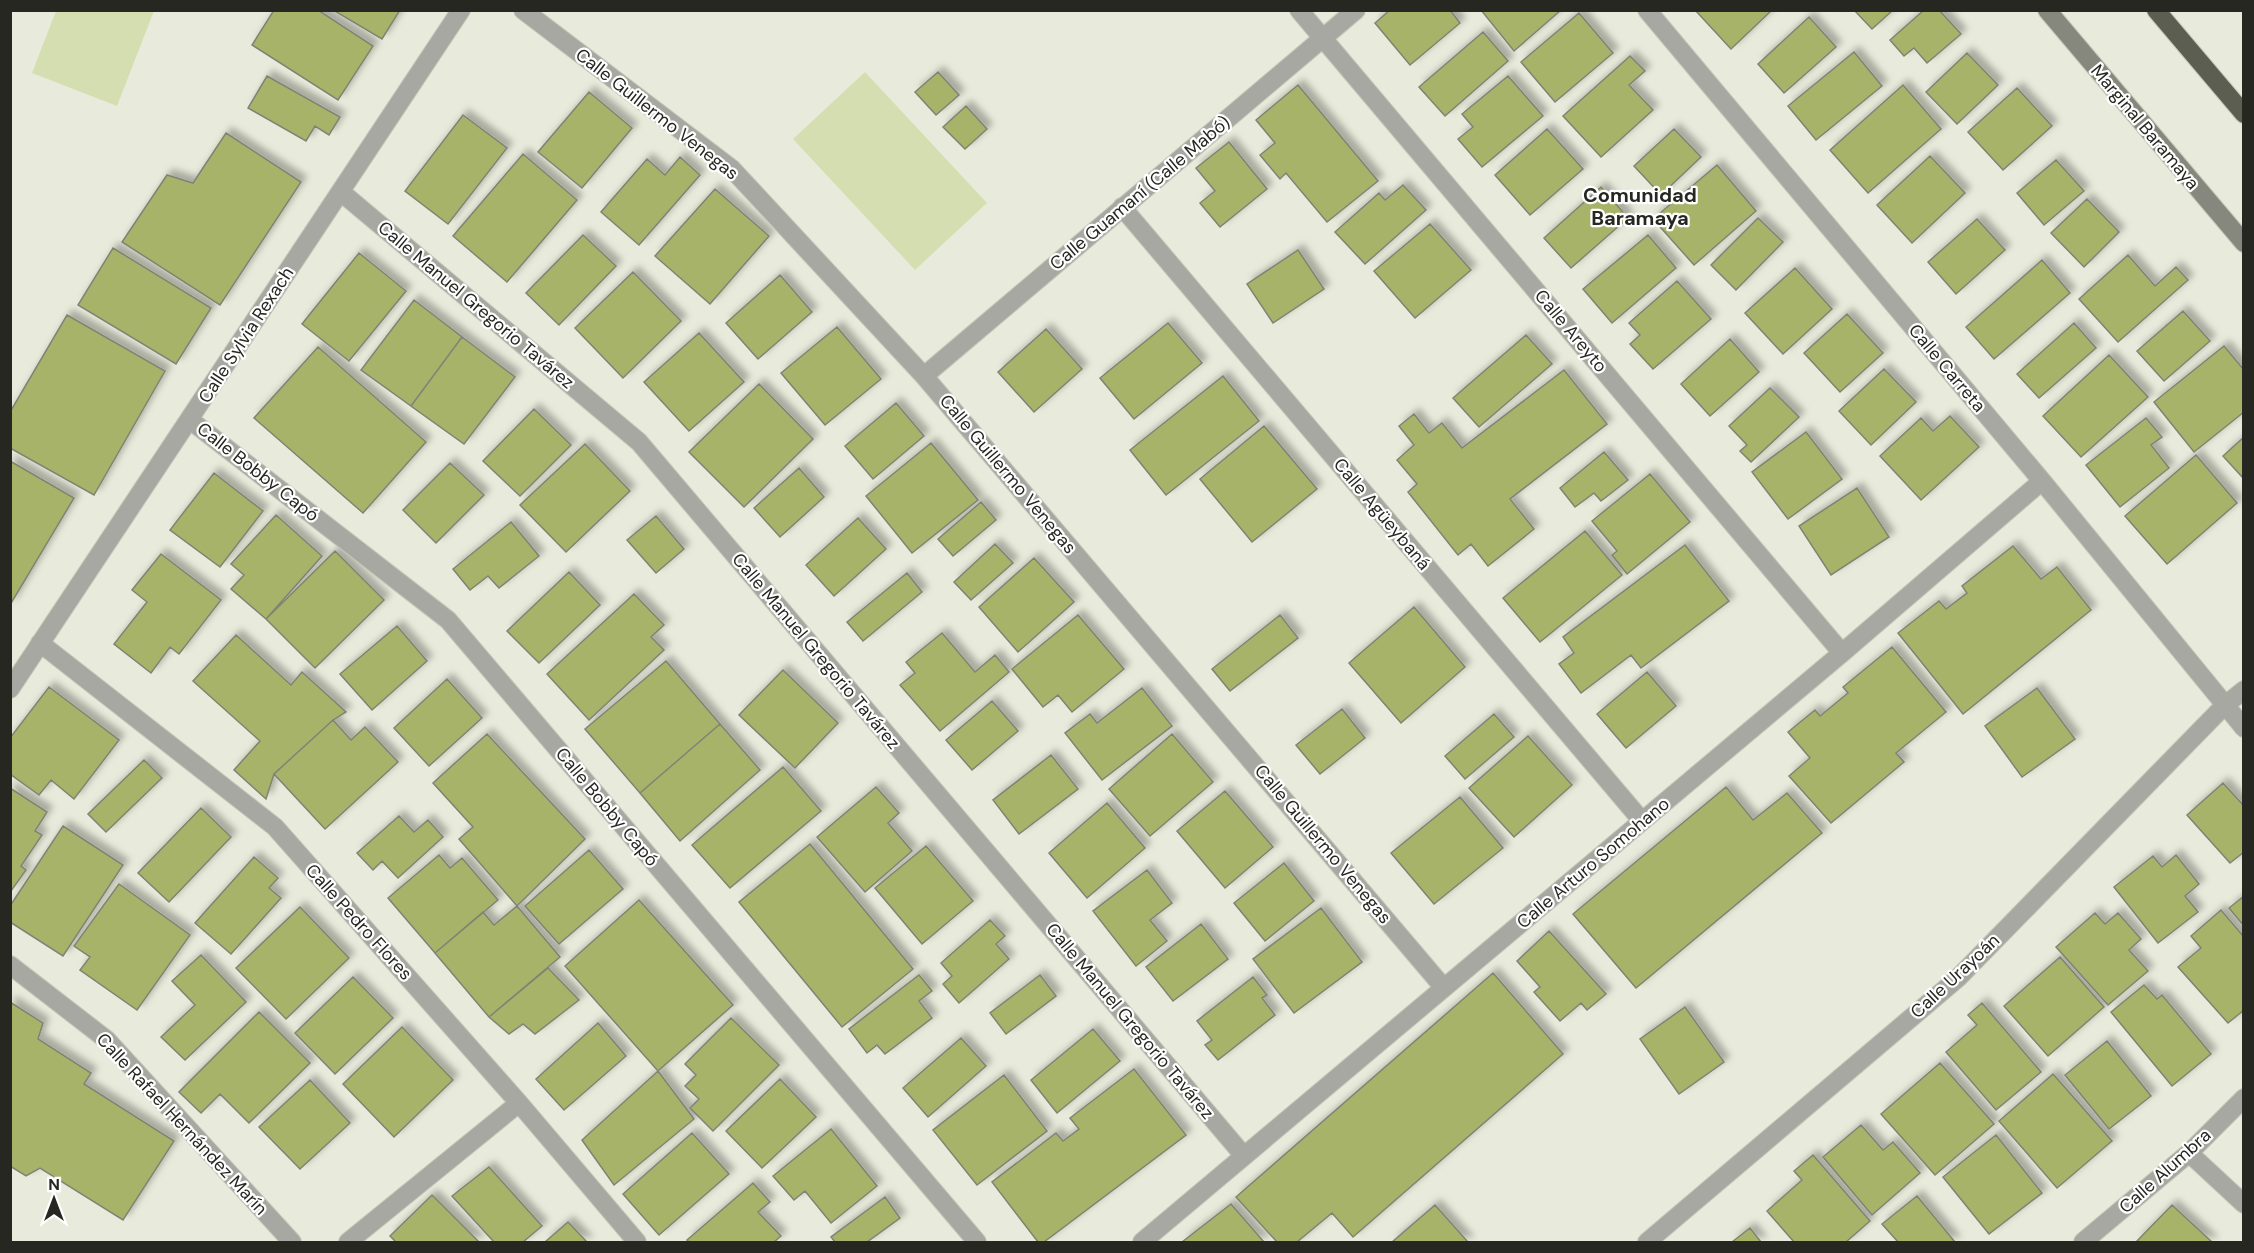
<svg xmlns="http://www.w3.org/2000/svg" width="2254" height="1253" viewBox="0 0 2254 1253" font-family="'DM Sans',sans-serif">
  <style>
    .green { fill: #d5deb1 }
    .building { fill: #a6b368; stroke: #808374; stroke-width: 1.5; filter: url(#shadow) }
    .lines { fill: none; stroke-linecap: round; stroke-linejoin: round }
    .street-casing { stroke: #c5c8ba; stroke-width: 20 }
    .secondary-casing { stroke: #c5c8ba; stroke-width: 20 }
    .highway-casing { stroke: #c5c8ba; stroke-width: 20 }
    .street { stroke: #a6a8a1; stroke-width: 18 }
    .secondary { stroke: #86887e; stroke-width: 18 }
    .highway { stroke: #5b5e50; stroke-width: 18 }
    .labels { text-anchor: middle; stroke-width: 4.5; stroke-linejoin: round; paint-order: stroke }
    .street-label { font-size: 18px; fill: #262721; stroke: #fff }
    .neighbourhood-label { font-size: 20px; font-weight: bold; fill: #262721; stroke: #fff }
  </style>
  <defs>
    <filter id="shadow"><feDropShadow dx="5.5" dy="-5.5" stdDeviation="3" flood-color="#0004"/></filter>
  </defs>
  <rect width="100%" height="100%" fill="#e8ebdb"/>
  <path class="green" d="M56,11h98l-37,95 -85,-33z
    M865,72l122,131 -72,67 -122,-131z"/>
  <path class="building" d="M274,10h44l55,36 -35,54 -86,-55z
    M333,10h67l-18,29z
    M1390,10h60l10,13 -50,42 -35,-42z
    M1481,10h80l-47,41z
    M1695,10h77l-41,39z
    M1854,10h39l-21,19z
    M1924,10h15l22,24 -34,29 -13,-15 -10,8 -14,-16z
    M1579,13l34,40 -58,49 -34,-40z
    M1809,17l27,30 -52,46 -26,-29z
    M1483,32l25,29 -63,55 -26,-29z
    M1854,52l28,34 -66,54 -28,-34z
    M1967,53l31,32 -41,39 -31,-32z
    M1630,56l15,15 -16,14 24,25 -52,47 -38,-41z
    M938,72l21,23 -23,20 -21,-23z
    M267,76l73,41 -11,18 -14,-9 -9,15 -58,-33z
    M1508,76l35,40 -61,51 -24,-28 15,-12 -11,-13z
    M1298,85l80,96 -51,41 -41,-49 -6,6 -20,-24 15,-12 -19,-23z
    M1903,85l38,44 -73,64 -38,-43z
    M2017,88l35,38 -49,44 -35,-38z
    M589,92l43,36 -50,60 -44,-36z
    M966,106l21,23 -22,20 -22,-22z
    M463,115l44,33 -59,76 -43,-33z
    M1547,129l36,40 -53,46 -35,-40z
    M1674,129l27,28 -40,38 -27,-29z
    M226,133l75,49 -81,123 -98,-63 45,-67 26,8z
    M1229,142l38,47 -47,38 -20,-24 15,-12 -19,-23z
    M523,154l54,46 -70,82 -54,-46z
    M1930,156l35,37 -53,50 -35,-38z
    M680,157l20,18 -61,70 -38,-33 46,-53 18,16z
    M2056,160l28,31 -40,34 -27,-32z
    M1717,165l39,46 -62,54 -41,-46z
    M1403,185l23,25 -61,54 -30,-32 44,-39 6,7z
    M1601,187l27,31 -57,50 -27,-30z
    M715,189l54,47 -59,68 -55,-48z
    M2087,199l32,33 -35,35 -33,-34z
    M1758,218l25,24 -47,48 -25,-25z
    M1977,219l28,31 -49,44 -28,-32z
    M1430,224l41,46 -56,48 -41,-47z
    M583,235l33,31 -57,59 -33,-32z
    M1648,235l28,33 -64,55 -29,-34z
    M113,248l98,60 -35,56 -98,-59z
    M1298,250l26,39 -51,34 -26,-39z
    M359,253l47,38 -57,70 -47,-37z
    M2128,255l27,31 21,-19 12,13 -70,62 -39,-43z
    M2042,260l28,33 -76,66 -28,-32z
    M1795,268l37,41 -49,45 -38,-41z
    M633,272l48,49 -58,57 -48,-50z
    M780,275l32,37 -54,47 -32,-36z
    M1677,281l34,38 -58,50 -23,-25 10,-9 -11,-12z
    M414,300l48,37 -51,69 -50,-36z
    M2183,311l27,30 -46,40 -27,-30z
    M1847,314l36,39 -43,39 -36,-39z
    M67,315l98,56 -71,124 -84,-47v-36z
    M1168,323l34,40 -68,56 -34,-41z
    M2074,323l22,25 -57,50 -22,-24z
    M837,327l44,52 -56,46 -44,-52z
    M1046,329l36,40 -48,43 -36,-40z
    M699,333l45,49 -55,49 -45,-49z
    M1526,335l26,29 -73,63 -26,-29z
    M462,337l53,40 -51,67 -53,-38z
    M1730,339l29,33 -49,44 -29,-32z
    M2224,346l20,24v42l-50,40 -40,-50z
    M318,347l108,95 -63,71 -109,-95z
    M2109,355l39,42 -67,60 -38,-41z
    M1884,369l32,33 -45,43 -32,-34z
    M1564,370l43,54 -97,75 24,30 -46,37 -17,-22 -13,11 -50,-63 9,-8 -20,-24 17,-15 -15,-19 15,-12 15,19 13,-10 20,25z
    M1223,376l36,45 -93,74 -36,-45z
    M759,384l54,55 -69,68 -55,-55z
    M1770,388l29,29 -48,45 -11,-11 7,-6 -18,-19z
    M896,403l28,33 -51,43 -28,-33z
    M534,409l37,36 -51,51 -37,-35z
    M1950,416l29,31 -58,53 -41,-44 41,-38 12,13z
    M2146,418l16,19 -11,8 18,23 -49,39 -34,-42z
    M1264,426l53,63 -65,53 -52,-63z
    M1806,432l36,47 -54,40 -36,-47z
    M2244,437v42l-21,-23z
    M931,443l47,57 -66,53 -46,-57z
    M585,444l45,47 -64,61 -46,-47z
    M1604,452l24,28 -27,21 -7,-8 -19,14 -15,-19z
    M2196,455l41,48 -70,61 -42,-48z
    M10,461l64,37 -64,107z
    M450,463l34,32 -48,48 -33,-33z
    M799,468l25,29 -44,40 -26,-29z
    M214,473l49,38 -43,56 -50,-37z
    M1650,474l40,48 -63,52 -15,-19 5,-4 -25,-30z
    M1857,488l32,49 -58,38 -32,-49z
    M981,502l15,18 -43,36 -15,-17z
    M276,515l46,41 -56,63 -35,-30 13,-14 -13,-11z
    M656,516l28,33 -28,24 -29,-33z
    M858,518l28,31 -52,47 -28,-31z
    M511,522l28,34 -40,32 -11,-12 -18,14 -17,-21z
    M1585,531l37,44 -82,67 -37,-44z
    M995,544l18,19 -42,37 -17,-18z
    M1685,545l44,56 -88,67 -10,-13 -50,38 -22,-29 15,-11 -11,-16z
    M2013,546l28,33 16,-12 34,43 -128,104 -65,-81 41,-32 7,8 21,-16 -5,-7z
    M335,551l49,49 -69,68 -49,-49z
    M161,554l60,46 -42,54 -9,-7 -19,26 -37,-29 33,-42 -15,-12z
    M1034,558l40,44 -56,50 -39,-45z
    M569,572l31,33 -61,58 -32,-32z
    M907,573l15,19 -59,49 -16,-19z
    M634,594l30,31 -13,12 13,13 -75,70 -42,-46z
    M1414,607l51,60 -64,56 -52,-60z
    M1078,615l46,54 -52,43 -14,-17 -15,12 -31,-38z
    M1280,615l18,23 -68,53 -18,-22z
    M397,626l30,35 -55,49 -32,-36z
    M942,633l33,39 20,-17 14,17 -69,59 -40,-46 15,-12 -9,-11z
    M236,635l55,50 11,-13 44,40 -13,8 -59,54 -8,25 -32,-29 26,-29 -67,-60z
    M1892,647l54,65 -50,41 8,9 -73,61 -42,-47 21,-18 -22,-26 27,-22 5,6 28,-23 -5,-6z
    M666,661l54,63 -80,69 -55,-64z
    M783,670l55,53 -43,45 -56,-53z
    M1647,672l29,34 -50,42 -29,-34z
    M447,679l35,39 -53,48 -35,-38z
    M49,687l70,53 -45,59 -23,-19 -12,15 -29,-21v-36z
    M1142,688l30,38 -70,54 -37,-47 25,-19 7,9z
    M2037,688l38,51 -53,38 -37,-51z
    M992,701l26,30 -46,39 -26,-30z
    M1342,709l23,29 -45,36 -24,-29z
    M1494,714l20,23 -49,42 -20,-23z
    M333,720l18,20 14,-13 33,35 -73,67 -51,-55z
    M720,724l40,46 -80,71 -40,-48z
    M487,734l98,105 -68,67 -58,-67 14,-12 -40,-44z
    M1172,734l41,48 -63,54 -41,-47z
    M1528,736l44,49 -58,52 -45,-49z
    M1051,755l27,34 -59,45 -26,-34z
    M144,760l18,18 -56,54 -18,-18z
    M783,767l38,44 -91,77 -38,-43z
    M2223,783l21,23v46l-14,11 -43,-48z
    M876,787l23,26 -11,10 24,28 -47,41 -48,-55z
    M1726,787l27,33 34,-27 35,40 -186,155 -63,-74z
    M10,788l37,24 -12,19 7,4 -21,31 5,4 -15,21z
    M1225,791l48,56 -48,41 -48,-57z
    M1460,797l43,51 -69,56 -43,-51z
    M1107,803l38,45 -58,50 -38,-45z
    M201,808l30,29 -62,65 -31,-29z
    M399,816l15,16 14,-12 15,17 -45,41 -16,-17 -9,9 -16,-17z
    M63,826l60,39 -60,91 -53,-34v-16z
    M810,844l103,125 -71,58 -103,-125z
    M926,846l47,55 -51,43 -47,-56z
    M589,850l34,39 -64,55 -34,-38z
    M439,855l11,13 12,-10 36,42 -63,53 -47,-55z
    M2176,855l23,29 -14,12 13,16 -40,31 -44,-56 39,-31 9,11z
    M254,857l24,21 -9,10 12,10 -50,56 -36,-31z
    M1284,863l30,38 -49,40 -31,-38z
    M1147,870l25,33 -22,17 17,21 -31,25 -43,-55z
    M119,884l71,51 -53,75 -57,-40 10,-13 -16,-11z
    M2244,896v30l-15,-18z
    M639,900l94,105 -75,66 -93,-105z
    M517,906l43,51 -71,60 -54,-64 48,-41 11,13z
    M300,907l49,51 -63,61 -50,-51z
    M1321,908l41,54 -68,51 -41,-54z
    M2221,910l23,27v73l-16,13 -50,-56 23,-19 -10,-12z
    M2095,913l10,11 13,-11 23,26 -12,11 19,21 -40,34 -52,-58z
    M990,920l15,16 -9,8 13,15 -50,44 -16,-19 9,-8 -11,-13z
    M1201,924l27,35 -55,42 -27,-34z
    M1549,931l57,63 -19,16 -6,-7 -21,18 -26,-29 6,-5 -23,-26z
    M201,955l45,47 -61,58 -24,-23 34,-32 -23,-24z
    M2060,957l44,50 -56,49 -44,-50z
    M548,968l31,32 -44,34 -12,-10 -14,10 -20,-17z
    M1493,973l70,81 -210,183 -21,-24 -35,29h-20l-41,-45z
    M919,975l13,16 -13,10 13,17 -47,36 -8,-9 -10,8 -18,-24z
    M1040,975l16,21 -50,38 -16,-21z
    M353,977l40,41 -58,56 -40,-41z
    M1253,977l14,18 -5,3 13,17 -57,45 -13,-15 7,-5 -15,-19z
    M2144,985l13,14 5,-4 49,59 -39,32 -61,-74z
    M10,1002l33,21 -5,16 53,34 -7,11 90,57 -51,79 -83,-52 -14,8 -16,-10z
    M1982,1003l59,69 -45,38 -50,-58 31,-27 -9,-10z
    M1685,1007l39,55 -45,32 -39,-55z
    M259,1012l51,51 -61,60 -29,-29 -19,19 -22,-21z
    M731,1018l48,47 -66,66 -23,-23 9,-9 -14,-13 11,-11 -11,-11z
    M598,1023l28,33 -62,54 -28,-31z
    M402,1027l51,53 -59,57 -51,-53z
    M1093,1029l27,32 -63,52 -26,-33z
    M961,1038l25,28 -58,51 -25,-29z
    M2107,1041l44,55 -42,33 -44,-54z
    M1940,1063l54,61 -59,51 -54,-61z
    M1134,1069l52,66 -142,107h-6l-46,-60 64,-49 7,8 16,-12 -9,-11z
    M658,1071l36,48 -80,66 -32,-45z
    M2053,1074l59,67 -55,47 -58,-67z
    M1004,1075l43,56 -70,54 -44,-55z
    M780,1079l36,38 -54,51 -36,-37z
    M310,1080l40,43 -50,46 -41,-42z
    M1861,1125l22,25 10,-8 27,31 -48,42 -49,-58z
    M831,1129l46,57 -46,37 -26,-32 -11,9 -21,-24z
    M692,1133l37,41 -70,61 -36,-41z
    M1996,1135l46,58 -53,41 -46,-57z
    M1813,1155l57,66 -24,21h-52l-27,-31 35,-31 -8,-9z
    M489,1167l53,59 -19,16h-29l-42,-46z
    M753,1183l17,19 -12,10 23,24 -7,6h-85l-2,-2z
    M432,1195l47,47h-83l-6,-6z
    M1917,1196l38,46h-57l-16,-18z
    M885,1197l15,21 -33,24h-32l-4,-5z
    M1231,1204l33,38h-82z
    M1435,1205l33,37h-76z
    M2172,1205l40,37h-76z
    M568,1222l19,20h-42z
    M1750,1228l11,14h-29z"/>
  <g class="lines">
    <g class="street-casing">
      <path id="street" d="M523,10l209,159 192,207 520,612
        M1299,10l543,643
        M1647,10l395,471 202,247
        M341,192l298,250 605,714
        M1122,207l520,614
        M924,376l432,-366
        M190,420l258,200 529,622
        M40,643l235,184 244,276 118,139
        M10,689l451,-679
        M10,965l97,75 185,202
        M2189,1153l55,51
        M348,1242l171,-139
        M1142,1242l700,-589 200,-172
        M1647,1242l311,-264 266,-272 20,-16
        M2083,1242l106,-89 55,-55"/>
    </g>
    <g class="secondary-casing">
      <path id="secondary" d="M2047,10l197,233"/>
    </g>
    <g class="highway-casing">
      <path id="highway" d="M2156,10l88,104"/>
    </g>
    <use href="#street" class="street"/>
    <use href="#secondary" class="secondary"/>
    <use href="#highway" class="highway"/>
  </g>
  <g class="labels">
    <g class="street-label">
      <text transform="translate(657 114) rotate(38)" y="6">Calle Guillermo Venegas</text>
      <text transform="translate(2145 127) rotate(50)" y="6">Marginal Baramaya</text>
      <text transform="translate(1140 193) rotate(-40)" y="6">Calle Guamaní (Calle Mabó)</text>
      <text transform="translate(476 305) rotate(40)" y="6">Calle Manuel Gregorio Tavárez</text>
      <text transform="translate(1571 331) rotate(50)" y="6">Calle Areyto</text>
      <text transform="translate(246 335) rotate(-57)" y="6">Calle Sylvia Rexach</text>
      <text transform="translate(1947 368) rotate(50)" y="6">Calle Carreta</text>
      <text transform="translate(258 472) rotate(38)" y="6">Calle Bobby Capó</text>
      <text transform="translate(1008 474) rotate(50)" y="6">Calle Guillermo Venegas</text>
      <text transform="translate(1382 514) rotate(50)" y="6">Calle Agüeybaná</text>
      <text transform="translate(816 651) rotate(50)" y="6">Calle Manuel Gregorio Tavárez</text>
      <text transform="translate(607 807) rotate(50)" y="6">Calle Bobby Capó</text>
      <text transform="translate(1323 844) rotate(50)" y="6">Calle Guillermo Venegas</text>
      <text transform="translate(1593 863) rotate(-40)" y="6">Calle Arturo Somohano</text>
      <text transform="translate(359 922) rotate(48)" y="6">Calle Pedro Flores</text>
      <text transform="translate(1955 976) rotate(-43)" y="6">Calle Urayoán</text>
      <text transform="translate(1130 1021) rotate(50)" y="6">Calle Manuel Gregorio Tavárez</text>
      <text transform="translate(182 1124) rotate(47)" y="6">Calle Rafael Hernández Marín</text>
      <text transform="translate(2165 1171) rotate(-42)" y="6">Calle Alumbra</text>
    </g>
    <g class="neighbourhood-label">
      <text x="1640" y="202">Comunidad<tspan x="1640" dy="23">Baramaya</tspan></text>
    </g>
  </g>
  <rect width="2254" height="1253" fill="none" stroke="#262721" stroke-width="24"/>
  <g transform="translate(54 1199)" stroke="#ffffff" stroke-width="4.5" paint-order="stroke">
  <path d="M0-4.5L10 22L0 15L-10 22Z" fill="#262721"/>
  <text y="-9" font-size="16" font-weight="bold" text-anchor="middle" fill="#262721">N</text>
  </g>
</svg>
